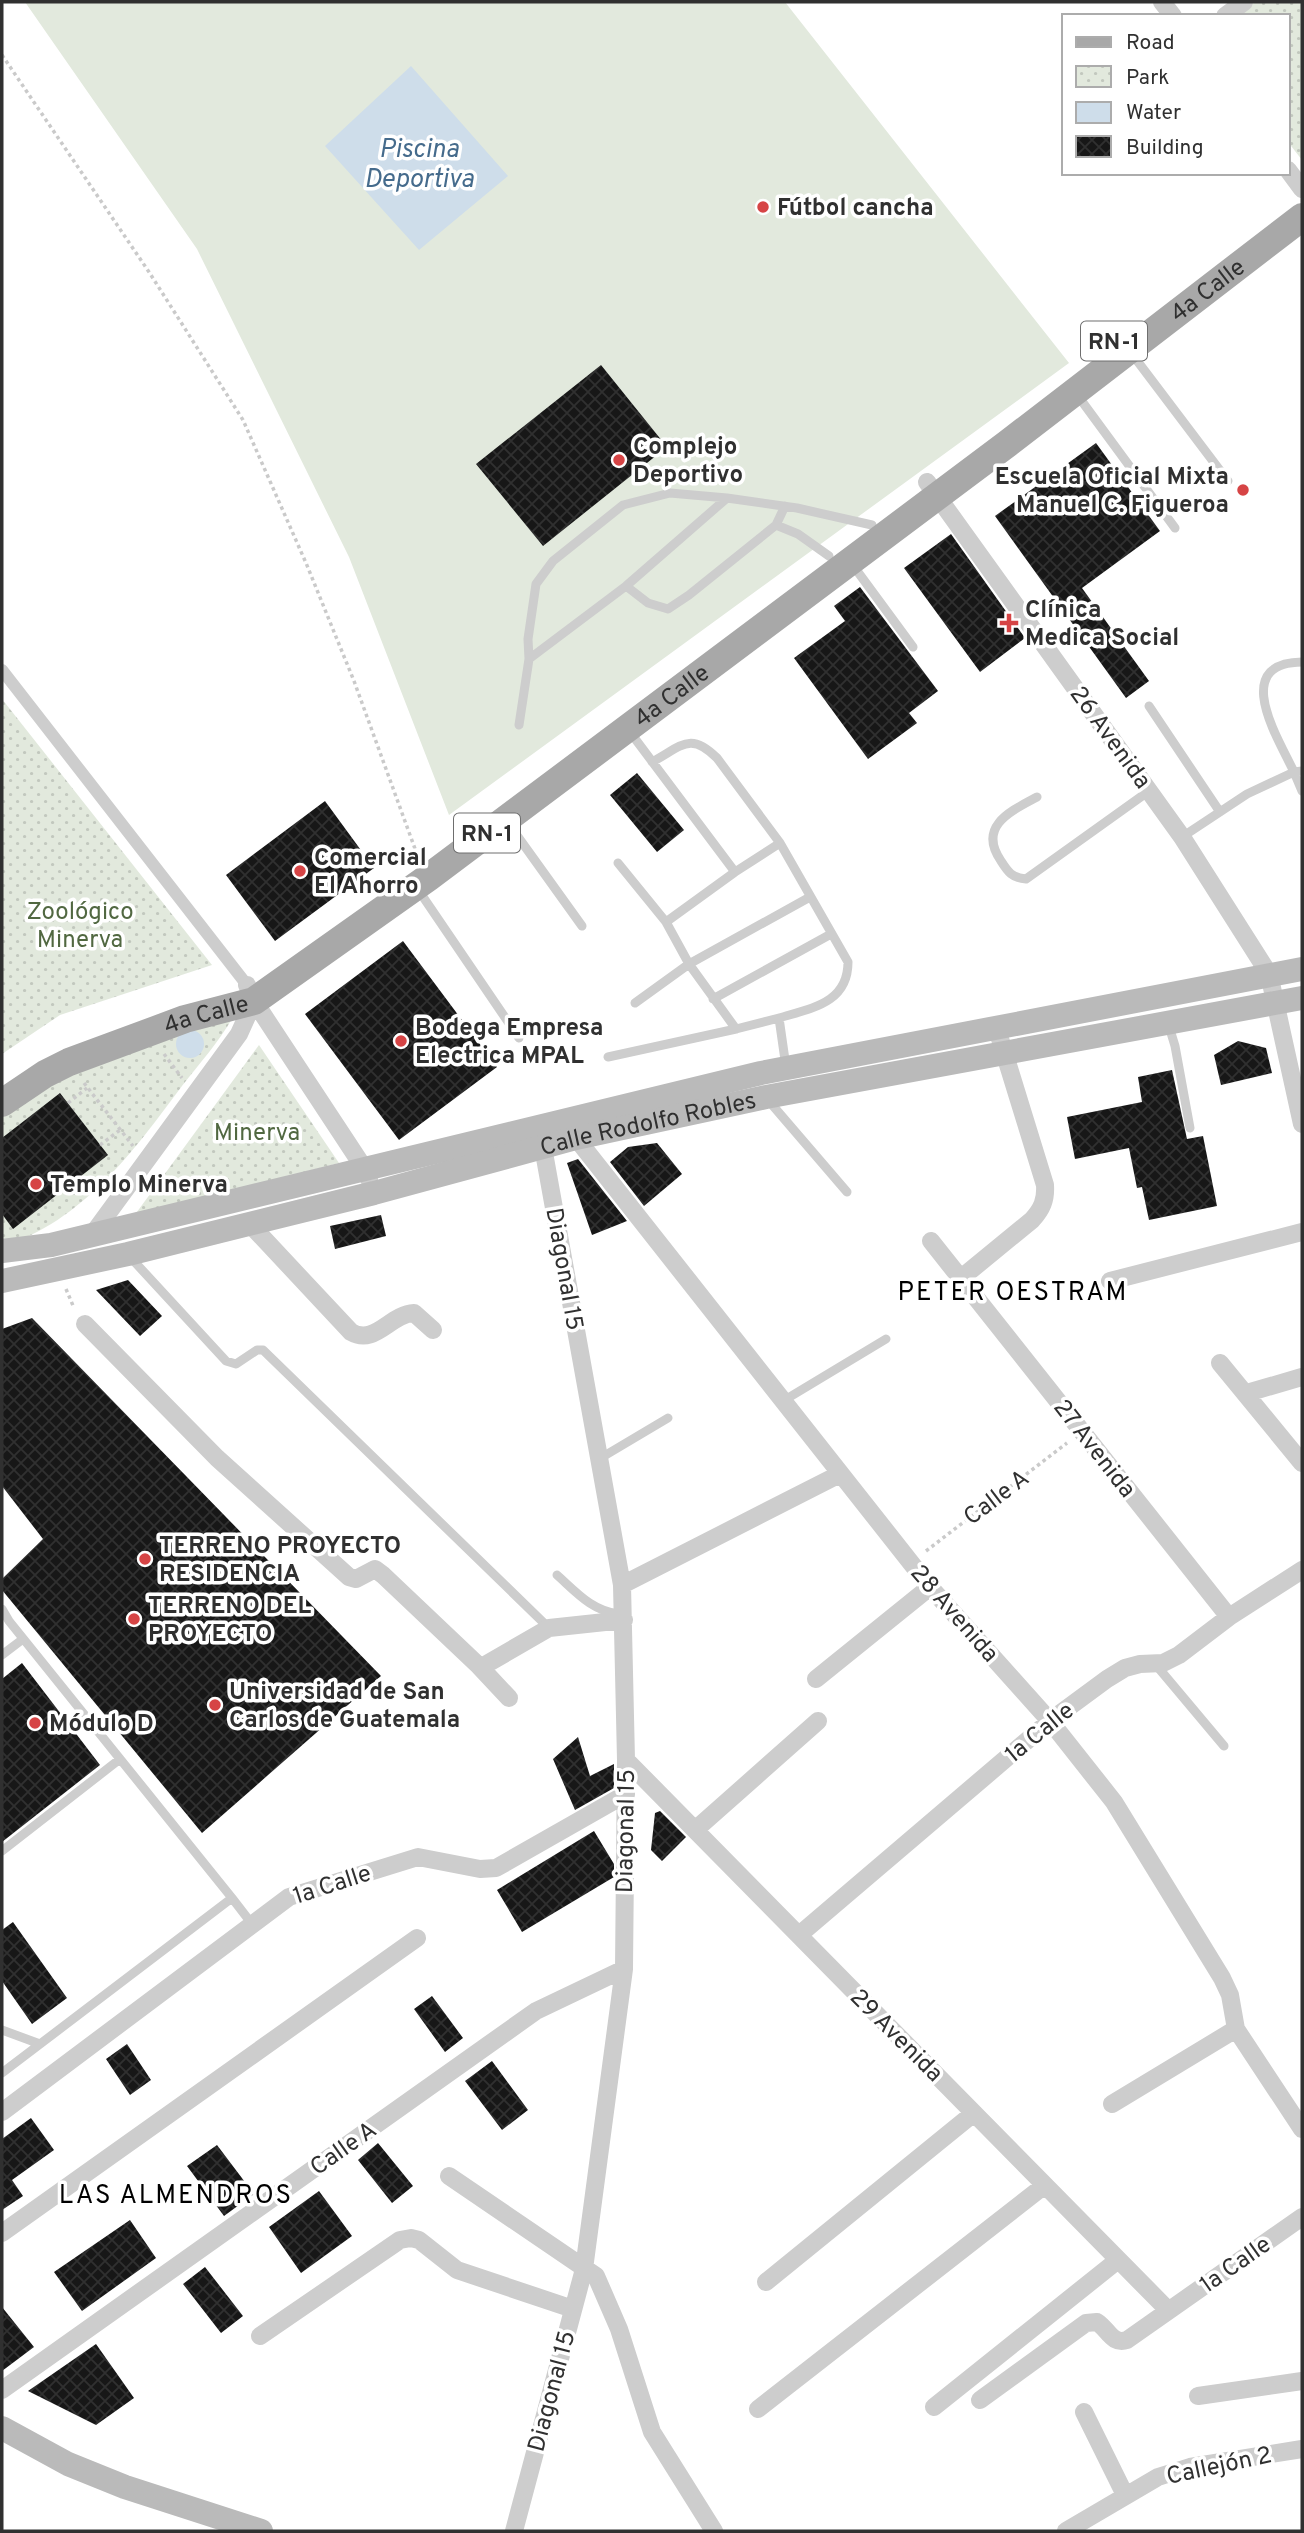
<svg xmlns="http://www.w3.org/2000/svg" width="1304" height="2533" viewBox="0 0 1304 2533" font-family="Overpass,sans-serif">
  <style>
    .green { fill: #e2e9dd }
    .park { fill: url(#park-dots) }
    .water { fill: #ceddea }
    .building { fill: url(#building-cross-hatch) }
    .lines { fill: none; stroke-linecap: round; stroke-linejoin: round }
    .path { stroke: #cacaca; stroke-width: 3.5; stroke-dasharray: 3.5 3.5; stroke-linecap: butt }
    .service { stroke: #cdcdcd; stroke-width: 9 }
    .pedestrian { stroke: #cdcdcd; stroke-width: 12 }
    .minor { stroke: #cdcdcd; stroke-width: 18 }
    .secondary { stroke: #bababa; stroke-width: 24 }
    .primary { stroke: #a8a8a8; stroke-width: 28 }
    .poi-dot { fill: #d64445; stroke: #fff; stroke-width: 2.5 }
    .labels { text-anchor: middle; stroke-width: 7; stroke-linejoin: round; paint-order: stroke }
    .shield { fill: #fff; stroke: #6e6e6e; stroke-width: 2 }
    .shield-label { font-size: 23px; font-weight: bold; fill: #303030 }
    .poi-label { font-size: 24px; font-weight: bold; fill: #303030; stroke: #fff; text-anchor: start }
    .street-label { font-size: 24px; fill: #303030; stroke: #fff }
    .park-label { font-size: 24px; fill: #516841; stroke: #fff }
    .water-label { font-size: 26px; font-style: italic; fill: #456b8c; stroke: #fff }
    .neighbourhood-label { font-size: 26px; letter-spacing: 2px; fill: #000; stroke: #fff }
  </style>
  <defs>
    <pattern id="park-dots" width="8" height="8" patternUnits="userSpaceOnUse" patternTransform="scale(1.75)"><rect width="8" height="8" fill="#e2e9dd"/><path d="M2 2h.1M6 6h.1" fill="none" stroke="#c2c8be" stroke-width="1.8" stroke-linecap="round"/></pattern>
    <pattern id="building-cross-hatch" width="8" height="8" patternUnits="userSpaceOnUse" patternTransform="scale(1.75)"><rect width="8" height="8" fill="#171717"/><path d="M0 0l8 8M0 8l8-8" fill="none" stroke="#303030"/></pattern>
  </defs>
  <rect width="100%" height="100%" fill="#fff"/>
  <path class="green" d="M25,2h760l284,361 -620,452 -100,-258 -152,-308z"/>
  <path class="park" d="M1255,2h47v158l-14,-18v-126h-52z
    M2,699l210,266 -152,50 -58,39z
    M233,1017c-14,25 -34,47 -51,69 -50,67 -98,134 -180,161v-133l43,-32z
    M259,1045l80,118 -205,53z"/>
  <path class="water" d="M411,66l97,110 -89,74 -94,-104z
    M176 1044a14 14 0 1 1 28 0a14 14 0 1 1-28 0Z"/>
  <path class="building" d="M601,365l66,82 -124,99 -67,-82z
    M1096,443l64,88 -78,57 67,93 -23,17 -131,-182z
    M951,534l74,104 -45,34 -76,-104z
    M860,587l78,104 -29,22 8,10 -49,36 -74,-101 51,-37 -11,-15z
    M637,773l47,57 -27,22 -47,-57z
    M325,801l49,67 -99,73 -49,-66z
    M403,941l94,126 -98,73 -94,-126z
    M1238,1041l28,7 6,25 -51,12 -7,-30z
    M1172,1070l15,69 16,-3 14,70 -68,14 -7,-33 -5,1 -8,-40 -54,11 -8,-42 75,-15 -4,-25z
    M60,1093l48,62 -95,74 -11,-15v-76z
    M657,1143l25,31 -38,32 -34,-44 18,-15z
    M578,1159l49,62 -35,14 -25,-72z
    M381,1215l5,21 -51,13 -5,-23z
    M128,1280l34,36 -22,20 -44,-46z
    M32,1318l349,358 -179,157 -200,-243v-11l41,-40 -41,-53v-157z
    M22,1663l78,102 -98,77v-163z
    M578,1737l12,39 24,-12v24l-39,22 -22,-51z
    M660,1811l26,26 -24,24 -11,-11 4,-37z
    M594,1831l20,33v13l-92,55 -25,-42z
    M13,1922l54,76 -35,26 -30,-43v-51z
    M432,1996l31,42 -18,14 -31,-43z
    M127,2044l24,36 -21,15 -24,-36z
    M492,2061l36,49 -26,20 -37,-49z
    M31,2118l23,32 -42,30 11,16 -21,14v-71z
    M378,2143l35,43 -21,17 -34,-43z
    M217,2145l37,49 -30,22 -37,-50z
    M319,2191l33,45 -51,37 -32,-46z
    M130,2220l26,38 -74,53 -28,-39z
    M205,2267l38,49 -22,17 -38,-49z
    M2,2307l32,40 -32,24z
    M96,2344l38,54 -38,27 -68,-34z"/>
  <g class="lines">
    <path class="path" d="M2,55l147,217 94,148 63,143 48,118 64,176
      M164,1054l18,24
      M84,1083l49,63
      M68,1103l19,-15
      M100,1145l20,-15
      M66,1289l8,19
      M926,1551l141,-108"/>
    <path class="service" d="M1132,354l96,127
      M1078,396l97,132
      M776,525l9,-19
      M852,564l61,83
      M626,586l22,17 20,6 21,-14 87,-70 22,9 31,22
      M529,659l97,-73 101,-88
      M1302,662c-72,1 -24,76 -8,110l8,-1
      M1149,706l71,106
      M519,725l10,-66 -1,-20 8,-55 17,-23 70,-56 47,-12 57,5 70,10 75,17
      M630,732l105,140 45,-29 -63,-85c-27,-27 -35,-12 -65,4
      M1037,797c-26,14 -60,29 -36,64 7,11 11,17 25,18l123,-88
      M508,823l74,103
      M1182,837l65,-43 47,-22 8,19
      M780,843l68,119c0,41 -36,46 -69,56l7,49
      M618,863l48,59 69,-50
      M417,888l102,150
      M666,922l23,42 121,-67
      M713,999l118,-65
      M635,1003l54,-39 47,65
      M1168,1023l7,23 15,82
      M608,1057l128,-28 43,-11
      M768,1100l79,92
      M131,1258l95,103 10,3 21,-14h6l286,278
      M783,1401l103,-62
      M599,1459l69,-41
      M557,1575c19,17 35,36 62,39
      M2,1609l7,12 223,277 -230,175
      M2,1655l21,-16
      M1156,1665l68,81
      M2,1851l118,-92
      M232,1898l20,26
      M2,2030l38,14"/>
    <path class="pedestrian" d="M2,670l245,315"/>
    <path class="minor" d="M1162,2l11,14
      M1225,16l19,-14
      M1288,170l14,19
      M927,482l255,355 87,137 33,150
      M247,985l7,16 110,167 5,11
      M573,1131l3,7 354,449 120,134 64,81 108,176 8,17 6,34 66,100
      M249,1223l102,109c24,14 39,-18 63,-19l19,17
      M92,1235l147,-201 15,-33
      M931,1241l298,376
      M960,1279l72,-59c10,-11 14,-20 13,-35l-48,-156
      M1110,1281l192,-49
      M85,1324l132,134 132,119 7,2 19,-10 8,6 96,91 30,32
      M1220,1363l82,100
      M1247,1393l55,-16
      M622,1585l218,-111
      M479,1666l6,-1 64,-37 75,-8
      M816,1679l114,-92
      M626,1760l542,550
      M695,1830l123,-109
      M799,1935l251,-214 57,-42 18,-11 15,-4 23,-1 16,-8 50,-38 73,-47
      M1112,2104l124,-75
      M2,2112l287,-215 129,-40 62,12 16,-1 130,-74
      M449,2176l147,100 23,53 33,103 62,99
      M2,2233l415,-295
      M766,2282l208,-169
      M260,2336l140,-96 11,-2 8,2 38,30 116,39
      M2,2390l534,-379 88,-42
      M1198,2396l104,-15
      M980,2400l106,-77 11,-1c11,7 15,23 30,18l175,-123
      M934,2407l184,-147
      M758,2409l287,-224
      M1084,2412l41,83
      M514,2531l70,-262 40,-300 2,-209 -4,-175 -81,-449
      M1066,2531l92,-54 32,-10 112,-18"/>
    <g class="secondary">
      <path d="M2,1251l49,-6 710,-172 541,-104"/>
      <path id="s1" d="M2,1281l126,-27 246,-61 202,-55 190,-41 536,-99"/>
      <path d="M2,2428l66,36 57,23 136,44"/>
    </g>
    <path class="primary" id="s2" d="M2,1103l43,-29 24,-12 116,-43 69,-18 175,-124 578,-433 295,-227"/>
  </g>
  <g class="poi-dot">
    <circle cx="763" cy="207" r="7"/>
    <circle cx="619" cy="460" r="7"/>
    <circle cx="1243" cy="490" r="7"/>
    <path d="M1005.5 612.5h7v7h7v7h-7v7h-7v-7h-7v-7h7z"/>
    <circle cx="300" cy="871" r="7"/>
    <circle cx="401" cy="1041" r="7"/>
    <circle cx="36" cy="1184" r="7"/>
    <circle cx="145" cy="1559" r="7"/>
    <circle cx="134" cy="1619" r="7"/>
    <circle cx="215" cy="1705" r="7"/>
    <circle cx="35" cy="1723" r="7"/>
  </g>
  <g class="labels">
    <g class="shield">
      <rect x="1081" y="321.5" width="66" height="39" rx="5"/>
      <rect x="454" y="813.5" width="66" height="39" rx="5"/>
    </g>
    <g class="shield-label">
      <text x="1114" y="349">RN-1</text>
      <text x="487" y="841">RN-1</text>
    </g>
    <g class="poi-label">
      <text x="777" y="215">Fútbol cancha</text>
      <text x="633" y="454">Complejo<tspan x="633" dy="28">Deportivo</tspan></text>
      <text x="1229" y="484" text-anchor="end">Escuela Oficial Mixta<tspan x="1229" dy="28">Manuel C. Figueroa</tspan></text>
      <text x="1025" y="617">Clínica<tspan x="1025" dy="28">Medica Social</tspan></text>
      <text x="314" y="865">Comercial<tspan x="314" dy="28">El Ahorro</tspan></text>
      <text x="415" y="1035">Bodega Empresa<tspan x="415" dy="28">Electrica MPAL</tspan></text>
      <text x="50" y="1192">Templo Minerva</text>
      <text x="159" y="1553">TERRENO PROYECTO<tspan x="159" dy="28">RESIDENCIA</tspan></text>
      <text x="148" y="1613">TERRENO DEL<tspan x="148" dy="28">PROYECTO</tspan></text>
      <text x="229" y="1699">Universidad de San<tspan x="229" dy="28">Carlos de Guatemala</tspan></text>
      <text x="49" y="1731">Módulo D</text>
    </g>
    <g class="street-label">
      <text dy="8" stroke="none"><textPath href="#s2" startOffset="1463">4a Calle</textPath></text>
      <text dy="8" stroke="none"><textPath href="#s2" startOffset="791">4a Calle</textPath></text>
      <text transform="translate(1111 737) rotate(54)" y="8">26 Avenida</text>
      <text dy="8" stroke="none"><textPath href="#s2" startOffset="224">4a Calle</textPath></text>
      <text dy="8" stroke="none"><textPath href="#s1" startOffset="665">Calle Rodolfo Robles</textPath></text>
      <text transform="translate(565 1269) rotate(80)" y="8">Diagonal 15</text>
      <text transform="translate(1095 1448) rotate(52)" y="8">27 Avenida</text>
      <text transform="translate(996 1497) rotate(-37)" y="8">Calle A</text>
      <text transform="translate(955 1613) rotate(49)" y="8">28 Avenida</text>
      <text transform="translate(1039 1732) rotate(-39)" y="8">1a Calle</text>
      <text transform="translate(625 1831) rotate(-89)" y="8">Diagonal 15</text>
      <text transform="translate(332 1884) rotate(-18)" y="8">1a Calle</text>
      <text transform="translate(897 2035) rotate(45)" y="8">29 Avenida</text>
      <text transform="translate(343 2148) rotate(-35)" y="8">Calle A</text>
      <text transform="translate(1235 2264) rotate(-35)" y="8">1a Calle</text>
      <text transform="translate(551 2391) rotate(-75)" y="8">Diagonal 15</text>
      <text transform="translate(1219 2465) rotate(-12)" y="8">Callejón 2</text>
    </g>
    <g class="park-label">
      <text x="80" y="919">Zoológico<tspan x="80" dy="28">Minerva</tspan></text>
      <text x="257" y="1140">Minerva</text>
    </g>
    <g class="water-label">
      <text x="419" y="157">Piscina<tspan x="419" dy="30">Deportiva</tspan></text>
    </g>
    <g class="neighbourhood-label">
      <text x="1013" y="1300">PETER OESTRAM</text>
      <text x="176" y="2203">LAS ALMENDROS</text>
    </g>
  </g>
  <rect width="1304" height="2533" fill="none" stroke="#303030" stroke-width="7"/>
  <rect x="1062" y="14" width="228" height="161" fill="#ffffff" stroke="#acacac" stroke-width="2"/>
  <rect x="1076" y="37" width="35" height="10" fill="#a8a8a8" stroke="#acacac" stroke-width="2"/>
  <text x="1126" y="49" font-size="21" fill="#303030">Road</text>
  <rect x="1076" y="66" width="35" height="21" fill="url(#park-dots)" stroke="#acacac" stroke-width="2"/>
  <text x="1126" y="84" font-size="21" fill="#303030">Park</text>
  <rect x="1076" y="102" width="35" height="21" fill="#ceddea" stroke="#acacac" stroke-width="2"/>
  <text x="1126" y="119" font-size="21" fill="#303030">Water</text>
  <rect x="1076" y="136" width="35" height="21" fill="url(#building-cross-hatch)" stroke="#acacac" stroke-width="2"/>
  <text x="1126" y="154" font-size="21" fill="#303030">Building</text>
</svg>
